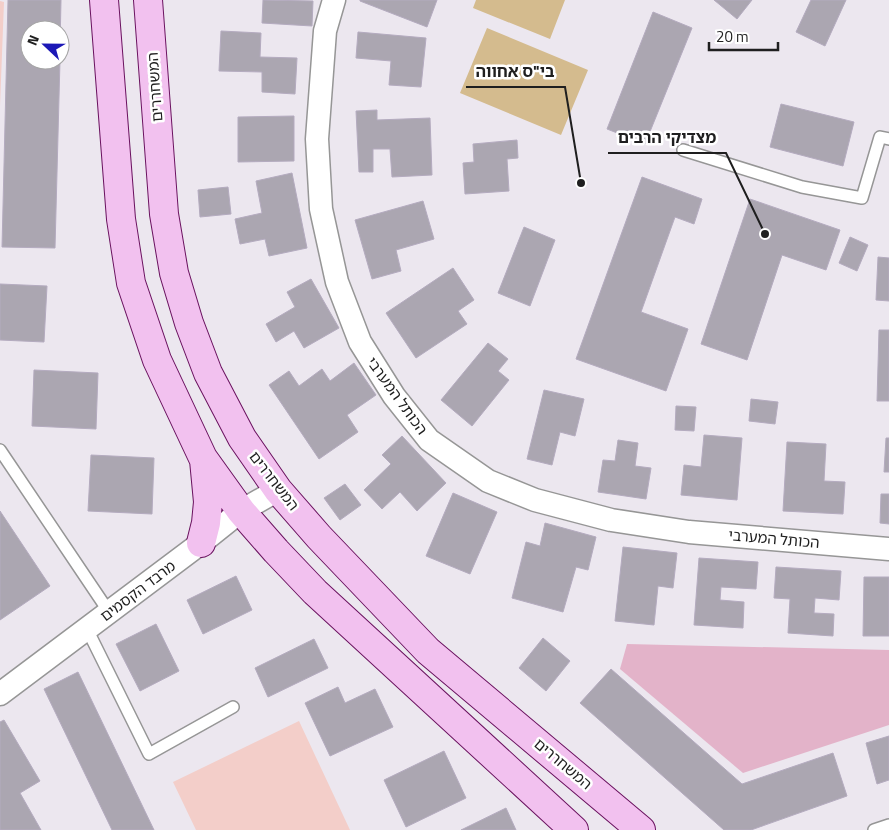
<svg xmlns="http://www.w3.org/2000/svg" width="889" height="830" viewBox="0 0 889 830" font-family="'Titillium Web','Noto Sans Hebrew',sans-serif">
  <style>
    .grass { fill: #e3b3c9 }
    .park { fill: #f3cec9 }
    .pitch { fill: #d4bb8e }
    .building { fill: #aba6b1; stroke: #b4abbf }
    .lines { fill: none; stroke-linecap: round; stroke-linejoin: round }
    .service-casing { stroke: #969696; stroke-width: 14 }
    .minor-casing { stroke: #969696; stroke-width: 25 }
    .secondary-casing { stroke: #6a125f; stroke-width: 30 }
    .service { stroke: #fff; stroke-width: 11 }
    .minor { stroke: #fff; stroke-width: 22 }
    .secondary { stroke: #f2c1ef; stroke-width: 28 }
    .labels { text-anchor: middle; stroke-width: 5; stroke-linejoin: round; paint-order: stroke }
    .street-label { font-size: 15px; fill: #1f1f1f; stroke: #fff }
    .leader { fill: none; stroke: #1f1f1f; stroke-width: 2 }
    .callout-dot { fill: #1f1f1f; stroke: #fff; stroke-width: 2 }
    .callout-label { font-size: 16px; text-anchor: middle; font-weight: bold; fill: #1f1f1f; stroke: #fff; stroke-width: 5; stroke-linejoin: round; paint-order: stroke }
  </style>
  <rect width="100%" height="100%" fill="#ece7ef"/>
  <path class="grass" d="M627,644l262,6v75l-146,48 -123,-104z"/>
  <path class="park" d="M0,1l4,1 -4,104z
    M299,721l51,109h-154l-23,-48z"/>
  <path class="pitch" d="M476,0h89l-15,39 -77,-31z
    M487,28l101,42 -27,65 -101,-42z"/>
  <path class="building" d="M8,0h53l-1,47v-17h-30v30h30l-5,188 -53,-1z
    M263,0l50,1 -1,25 -50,-3z
    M360,0h77l-10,27 -67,-26z
    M714,0h38l-15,19z
    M811,0h35l-21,46 -29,-14z
    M653,12l39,16 -47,116 -38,-15z
    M221,31l40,2 -1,24 37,1 -2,36 -33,-2v-20l-43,-1z
    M358,32l68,6 -5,49 -32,-2 2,-24 -35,-3z
    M781,104l73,18 -11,44 -73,-19z
    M377,110v10l53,-2 2,57 -40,2 -2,-28h-17v23h-14l-3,-61z
    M294,116v45l-56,1v-45z
    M517,140l1,18 -11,1 2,32 -44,3 -2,-31 11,-1 -1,-18z
    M292,173l15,75 -38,8 -4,-17 -25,5 -5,-25 27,-6 -6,-32z
    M642,177l60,22 -8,25 -19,-7 -34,95 47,17 -22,62 -90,-32z
    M228,187l3,27 -31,3 -2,-27z
    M750,199l90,31 -14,40 -44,-15 -35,105 -46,-16z
    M423,201l11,38 -38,11 5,21 -29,8 -17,-59z
    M524,227l31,13 -25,66 -32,-13z
    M850,237l18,8 -11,26 -18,-8z
    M878,257l11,1v43l-13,-1z
    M453,268l21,32 -16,11 9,13 -51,34 -30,-45z
    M311,279l28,49 -35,20 -10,-17 -18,11 -10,-18 29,-17 -8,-15z
    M0,284l47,2 -3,56 -44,-2z
    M879,330h10v71h-12z
    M488,343l20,16 -10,12 11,9 -37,46 -31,-26z
    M354,363l22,32 -29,20 11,17 -39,27 -50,-74 20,-14 10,15 23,-17 8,12z
    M34,370l64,3 -2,56 -64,-3z
    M544,390l40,9 -9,37 -15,-4 -8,33 -25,-6z
    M751,399l27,3 -3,22 -26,-3z
    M676,406l20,1 -2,24 -19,-1z
    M704,435l38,3 -5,62 -56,-5 3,-30 17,2z
    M402,436l44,47 -29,28 -17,-19 -18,17 -18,-19 27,-26 -9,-9z
    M886,438h3v34h-5z
    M618,440l20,3 -3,23 16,2 -5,31 -48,-7 5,-32 12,1z
    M787,442l39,2 -2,37 21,1 -2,32 -60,-3z
    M91,455l63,3 -2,56 -64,-3z
    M345,484l16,21 -21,15 -16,-22z
    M453,493l44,19 -27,62 -44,-18z
    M881,494h8v30l-9,-1z
    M0,511l50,75 -50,34z
    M545,523l51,14 -8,33 -12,-3 -13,45 -51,-14 14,-56 14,4z
    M623,547l54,6 -4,35 -15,-2 -4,39 -39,-4z
    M699,558l59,4 -2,27 -35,-2 -1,13 24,2 -1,26 -49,-3z
    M776,567l65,4 -2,29 -24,-2 -1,15 20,1 -1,22 -45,-3 2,-34 -16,-1z
    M236,576l16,34 -49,24 -16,-34z
    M864,577h25v59h-26z
    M156,624l23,47 -39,20 -24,-47z
    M543,638l27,23 -24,30 -27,-23z
    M314,639l14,29 -60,29 -13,-29z
    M611,669l131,115 91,-31 14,43 -96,34h-27l-144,-127z
    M78,672l76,158h-42l-68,-141z
    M338,687l7,16 30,-14 18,38 -63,29 -25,-53z
    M4,720l36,61 -20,12 21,37h-41v-108z
    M889,736v44l-12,4 -11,-41z
    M444,751l22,47 -60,29 -22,-47z
    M506,808l10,22h-55z"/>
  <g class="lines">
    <g class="service-casing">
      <path id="service" d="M683,150l119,37 60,11 18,-61 9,2
        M0,450l109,162
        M87,629l62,125 84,-47
        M874,830l15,-5"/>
    </g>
    <g class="minor-casing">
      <path id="minor" d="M334,0l-9,31 -8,108 4,70 16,73 23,60 34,54 35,44 59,41 47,19 76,20 78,12 200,17
        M0,694l201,-151 40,-32 37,-21"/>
    </g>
    <g class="secondary-casing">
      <path id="secondary" d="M104,0l17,219 10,64 26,77 46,98 38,53 35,40 39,41 259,238
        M148,0l16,214 10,59 15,50 19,50 34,65 36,52 41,47 109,114 213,179
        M201,543l5,-20 2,-21 -4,-42"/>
    </g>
    <use href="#service" class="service"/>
    <use href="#minor" class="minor"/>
    <use href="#secondary" class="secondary"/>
  </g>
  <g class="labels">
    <g class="street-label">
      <text transform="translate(155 87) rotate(-94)" y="5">המשחררים</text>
      <text transform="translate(397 396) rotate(54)" y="5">הכותל המערבי</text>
      <text transform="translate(274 481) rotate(52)" y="5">המשחררים</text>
      <text transform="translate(774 539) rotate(5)" y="5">הכותל המערבי</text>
      <text transform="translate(138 591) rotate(-37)" y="5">מרבד הקסמים</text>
      <text transform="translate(563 764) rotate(40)" y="5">המשחררים</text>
    </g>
  </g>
  <path class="leader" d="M581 183L565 87H466M765 234L726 153H608"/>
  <g class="callout-dot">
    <circle cx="581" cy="183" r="5"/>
    <circle cx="765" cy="234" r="5"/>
  </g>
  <g class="callout-label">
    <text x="515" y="77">בי"ס אחווה</text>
    <text x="667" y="143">מצדיקי הרבים</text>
  </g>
  <g transform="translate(45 45) rotate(292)"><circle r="24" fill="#ffffff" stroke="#a5a5a5"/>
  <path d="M0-4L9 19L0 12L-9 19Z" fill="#1c18b6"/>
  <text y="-8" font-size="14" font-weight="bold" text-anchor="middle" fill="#1f1f1f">N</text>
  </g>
  <path d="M709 42v8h69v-8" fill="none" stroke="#1f1f1f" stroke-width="2.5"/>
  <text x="716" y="42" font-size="15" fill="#1f1f1f" stroke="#ffffff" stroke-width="4" paint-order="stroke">20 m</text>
</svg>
